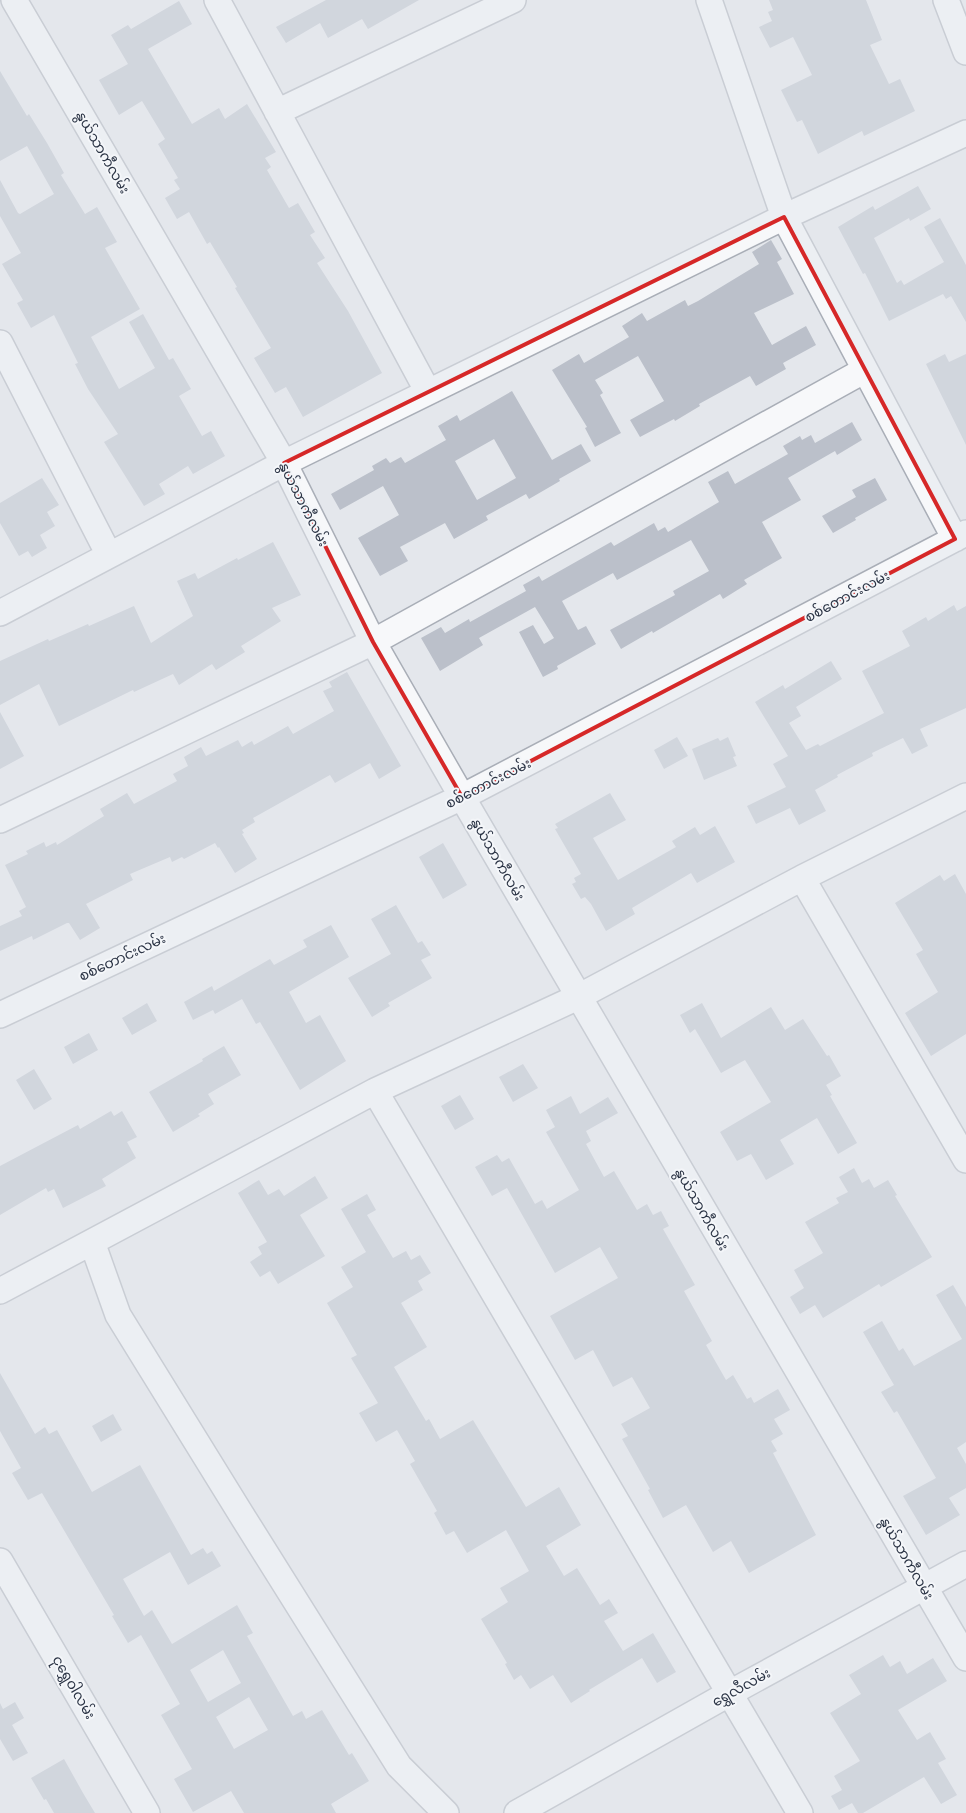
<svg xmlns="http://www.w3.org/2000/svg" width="966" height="1813" viewBox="0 0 966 1813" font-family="'Roboto Condensed','Noto Sans Myanmar',sans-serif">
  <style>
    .building { fill: #bbc0ca; fill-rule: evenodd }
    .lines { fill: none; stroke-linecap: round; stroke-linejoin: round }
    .minor-casing { stroke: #a9aeb7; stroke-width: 28 }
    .minor { stroke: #f7f8fa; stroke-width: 25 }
    .marked { fill: none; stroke: #d62828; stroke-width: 4; stroke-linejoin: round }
    .labels { text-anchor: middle; stroke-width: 4; stroke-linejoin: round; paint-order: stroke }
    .street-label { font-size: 14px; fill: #2b3445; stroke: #f4f6f9 }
  </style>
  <rect width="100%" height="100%" fill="#e4e7ec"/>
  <path class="building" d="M326,0h93l-51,29 -6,-10 -34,19 -8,-15 -34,20 -10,-16z
    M769,0h97l16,40 -12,5 19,39 11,-5 15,32 -51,25 -2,-5 -44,23 -16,-34 -5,2 -16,-32 31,-15 -19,-38 -23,11 -11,-21 13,-6 -4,-9 5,-2z
    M179,1l13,23 -44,25 44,75 27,-16 6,11 22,-15 29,48 -11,6 6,9 -4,3 22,38 9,-5 17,29 -5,3 15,23 -8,5 31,48 34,62 -79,44 -17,-30 -11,6 -21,-35 17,-10 -36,-60 2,-1 -27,-45 -3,2 -18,-32 -12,7 -12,-21 15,-9 -6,-9 4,-2 -20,-34 7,-5 -23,-38 -23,14 -20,-35 29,-16 -17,-29 17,-10 3,4z
    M0,71l27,45 2,-2 18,29 17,30 -3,2 24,39 12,-7 20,35 -12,6 35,61 -49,28 28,52 36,-21 -26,-46 14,-8 26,46 4,-2 18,31 -12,7 23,40 9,-5 14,25 -32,18 -5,-8 -29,18 6,10 -21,12 -40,-64 14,-8 -30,-45 -13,-25 3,-1 -24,-48 -23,13 -14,-25 6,-3 -21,-36 19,-11 -21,-37v-36l18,33 2,1 34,-20 -27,-48 -27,15z
    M918,186l13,23 -21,12 -1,-3 -35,20 23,45 4,-3 3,5 40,-23 -20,-35 16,-9 26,47v57l-15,-26 -5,3 -3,-5 -54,27 -24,-48 -2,1 -25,-47 35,-21 2,4z
    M771,240l11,19 -5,3 17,32 -40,19 18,32 34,-19 10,19 -33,18 3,6 -30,17 -6,-10 -51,28 1,2 -25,15 -1,-2 -34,18 -10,-17 34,-19 -26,-45 -43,24 8,13 -3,2 21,38 -26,14 -10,-19 2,-1 -35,-57 27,-16 5,9 45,-26 -7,-11 20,-13 5,8 38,-21 3,6 10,-5 61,-37 -7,-12z
    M945,354l4,8 17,-8v91l-40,-81z
    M512,391l40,69 29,-16 10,17 -32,18 1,2 -31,18 -3,-5 -40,22 2,4 -34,19 -9,-16 -45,24 8,14 -28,15 -22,-38 41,-23 -16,-29 -43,24 -9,-16 43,-24 -2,-4 14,-8 4,5 11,-6 4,6 41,-23 -8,-14 19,-11 3,6zM494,439l22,39 -39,22 -22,-39z
    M852,422l10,18 -25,15 -2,-4 -47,27 13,22 -39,22 20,36 -38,22 3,4 -24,15 -3,-5 -67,39 -1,-2 -31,18 -11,-19 65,-35 -2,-4 36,-20 -18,-31 -74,40 -4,-7 -51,28 16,29 8,-4 10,18 -39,22 1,3 -15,8 -24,-45 14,-7 11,19 10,-6 -19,-31 -56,31 4,7 -43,26 -19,-33 20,-11 4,6 24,-14 1,3 56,-31 -3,-6 16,-9 3,5 69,-39 3,4 40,-23 4,8 7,-4 3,5 51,-30 -11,-20 20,-11 7,13 53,-30 -5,-8 17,-10 2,4 9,-5 4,8z
    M42,478l17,27 -12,7 8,14 -15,9 7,13 -15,9 -4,-6 -9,5 -19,-33v-20z
    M875,478l12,22 -32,18 1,2 -23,13 -11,-17 34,-19 -4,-7z
    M273,542l28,53 -29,13 9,13 -40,25 4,6 -29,18 -4,-6 -33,21 -6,-11 -39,18 -1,-2 -74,36 -20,-42 -39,21v-44l48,-22 1,2 39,-17 1,2 45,-20 17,37 42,-27 -16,-35 18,-8 3,6 39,-21 1,2z
    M954,605l3,6 9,-5v102l-46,21 8,17 -16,8 -9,-16 -31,15 1,3 -36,19 1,2 -23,13 11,21 -27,14 -9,-17 -34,16 -9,-18 39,-19 -13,-23 15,-8 -33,-54 28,-17 2,4 46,-28 11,18 -46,28 5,9 -12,7 17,27 12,-6 2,2 64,-33 -22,-42 48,-25 -8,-15 24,-14 2,4z
    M347,672l54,94 -22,13 -9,-16 -35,20 -5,-8 -77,43 2,4 -13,8 2,3 -2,1 15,25 -22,14 -16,-26 -1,1 -3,-5 -31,16 -2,-2 -10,5 -2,-5 -40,17 3,6 -47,24 14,24 -20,12 -11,-17h-2l-34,17 -1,-4 -32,15v-25l22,-10 -3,-5 7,-4 -21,-42 23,-11 -2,-3 18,-9 2,5 10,-5 1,3 47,-29 -4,-7 27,-16 7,11 43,-23 -4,-7 15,-8 -4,-9 17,-10 5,9 32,-16 4,7 10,-6 2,4 34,-19 5,8 41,-23 -11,-20 9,-4 -3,-5z
    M0,712l24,44 -24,13z
    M677,737l11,19 -24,13 -10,-19z
    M728,737l8,19 -3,1 4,9 -33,14 -12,-31 26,-11 2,3z
    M610,793l16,27 -33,18 25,42 58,-33 -4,-6 23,-14 5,8 15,-9 20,36 -38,21 -6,-10 -59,35 3,6 -29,17 -15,-27 -6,-7 -4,2 -9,-15 4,-2 -2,-4 7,-4 -26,-45 3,-1 -3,-4z
    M443,843l24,42 -24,14 -24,-42z
    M955,874l11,20v140l-35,22 -26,-43 33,-21 -22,-38 7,-4 -28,-47 45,-28 4,6z
    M396,905l22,38 4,-2 9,14 -10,5 11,18 -44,25 2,3 -18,11 -24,-39 43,-24 -20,-35z
    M331,925l18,32 -60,35 17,31 14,-8 26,46 -46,29 -40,-68 -4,2 -14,-25 -27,15 -2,-4 -20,10 -9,-18 28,-16 2,5 56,-32 4,6 33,-18 -4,-7z
    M147,1003l10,18 -25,14 -10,-17z
    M702,1003l19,35 50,-31 14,23 18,-11 24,37 2,-1 12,21 -15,9 6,10 -2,1 27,47 -19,11 -21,-36 -37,22 14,24 -28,16 -15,-26 -14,7 -17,-29 51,-30 -26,-42 -24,13 -26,-44 -5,4 -10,-18z
    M89,1033l9,17 -25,14 -9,-17z
    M224,1046l17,29 -33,19 6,10 -16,10 2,2 -27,16 -24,-40 54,-31 -1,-2z
    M523,1064l15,24 -25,14 -14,-25z
    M34,1069l18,30 -18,11 -18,-30z
    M460,1095l14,24 -19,11 -14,-24z
    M571,1096l9,18 28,-17 10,16 -32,18 5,10 -5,3 18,33 10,-6 23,39 10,-6 6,11 8,-4 8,15 -6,3 32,56 -11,6 28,50 -6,4 20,35 7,-5 14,24 4,-2 3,6 24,-14 12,21 -16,9 9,15 -12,7 6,10 -4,2 43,82 -67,38 -18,-32 -18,11 -27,-47 -23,13 -15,-28 2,-1 -28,-50 6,-3 -7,-12 29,-16 -18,-31 -19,10 -20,-37 -18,10 -25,-44 68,-38 -18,-31 -45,26 -48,-85 -15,8 -17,-29 22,-12 5,7 7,-4 26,46 7,-4 5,9 32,-19 -33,-58 9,-5 -9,-17z
    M111,1111l3,5 8,-5 15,26 -10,5 9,16 -34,21 4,7 -43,22 -9,-19 -6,3 -2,-4 -46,27v-49l78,-41 2,4z
    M854,1168l8,15 7,-4 5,9 14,-8 9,15 -2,1 37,61 -51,30 -2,-3 -56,34 -8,-13 -15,9 -10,-17 14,-9 -10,-18 29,-17 -18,-31 34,-19 -3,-5 12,-6 -9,-15z
    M315,1176l13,22 -28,17 25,41 -47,28 -8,-13 -10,6 -10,-15 12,-8 -4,-7 9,-5 -29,-49 21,-13 9,15 11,-6 5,7z
    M367,1194l9,16 -9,5 26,43 13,-7 5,9 9,-5 11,18 -13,8 5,9 -22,13 26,44 -33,20 32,54 3,-2 11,20 33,-19 53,87 33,-20 22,38 -35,21 18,30 13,-8 23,37 9,-6 9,14 -14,8 19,30 30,-18 23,39 -19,11 -15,-25 -53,32 1,1 -19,12 -18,-28 -23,14 -9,-14 -7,5 -9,-16 2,-1 -26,-44 27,-17 -8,-14 29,-17 -23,-41 -39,23 -13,-22 -8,4 -12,-22 3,-2 -27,-47 5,-3 -18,-31 -21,12 -17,-29 19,-10 -27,-45 6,-3 -30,-52 26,-16 -12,-20 25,-15 -25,-43z
    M953,1285l13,22v135l-9,6 9,16v24l-17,10 11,17 -34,20 -23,-39 33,-18 -39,-67 -3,2 -13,-21 13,-7 -31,-53 19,-11 17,30 4,-3 11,18 48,-27 -26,-44z
    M0,1373l35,61 10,-7 4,7 8,-4 35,62 48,-27 51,90 12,-7 4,6 5,-3 9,15 -33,19 -18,-33 -47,27 21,37 8,-6 20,34 65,-39 16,28 -6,3 46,80 9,-5 4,8 16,-9 27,45 3,-2 17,28 -38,23 5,9h-92l-13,-22 -38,21 -19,-33 18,-10 -31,-54 19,-11 -39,-69 -13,8 -16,-27 2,-1 -72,-122 -14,7 -16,-27 9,-5 -21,-37zM223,1650l18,33 -33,19 -18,-32zM249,1697l19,33 -34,19 -18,-32z
    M113,1414l9,16 -21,12 -9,-16z
    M883,1655l7,12 10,-6 7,13 26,-16 14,23 -49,29 19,30 13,-8 16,27 -8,4 19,32 -16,9 -17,-27 -61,36h-5l-6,-10 -13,7 -8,-14 11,-6 -8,-14 26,-15 -30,-48 31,-19 -12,-19z
    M15,1702l9,16 -12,7 16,28 -15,8 -13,-22v-36l3,6z
    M64,1759l19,34 12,20h-41l-8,-14 -2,1 -13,-22z"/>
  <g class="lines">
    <g class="minor-casing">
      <path id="minor" d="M14,0l270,463 89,179 89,155 504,861
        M217,0l211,392
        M709,0l75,217 171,322
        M946,0l20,52
        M277,112l236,-112
        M0,343l109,212
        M0,613l284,-150 500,-246 182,-84
        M0,820l373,-178 492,-272
        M802,878l164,282
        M0,1015l462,-218 504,-264
        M375,1091l425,722
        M92,1242l26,73 123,199 158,252 47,47
        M0,1291l375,-200 203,-94 224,-119 164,-82
        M0,1561l147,252
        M517,1813l213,-120 236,-129"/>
    </g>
    <use href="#minor" class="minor"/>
  </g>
  <path d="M0 0H966V1813H0ZM784,217l171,322 -493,258 -89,-155 -89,-179z" fill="#e4e7ec" fill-opacity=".55" fill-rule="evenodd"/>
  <path class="marked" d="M784,217l171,322 -493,258 -89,-155 -89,-179z"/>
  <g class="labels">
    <g class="street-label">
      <text transform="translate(103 152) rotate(60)" y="5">နွယ်သာကီလမ်း</text>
      <text transform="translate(304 504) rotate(63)" y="5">နွယ်သာကီလမ်း</text>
      <text transform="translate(847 596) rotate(-28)" y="5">စစ်တောင်းလမ်း</text>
      <text transform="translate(488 783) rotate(-27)" y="5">စစ်တောင်းလမ်း</text>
      <text transform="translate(498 859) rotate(60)" y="5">နွယ်သာကီလမ်း</text>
      <text transform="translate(122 957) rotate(-25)" y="5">စစ်တောင်းလမ်း</text>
      <text transform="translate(702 1209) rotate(60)" y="5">နွယ်သာကီလမ်း</text>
      <text transform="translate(907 1558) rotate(60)" y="5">နွယ်သာကီလမ်း</text>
      <text transform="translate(74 1687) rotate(60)" y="5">ငုရွှေဝါလမ်း</text>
      <text transform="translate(741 1687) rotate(-29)" y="5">ရွှေလီလမ်း</text>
    </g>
  </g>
</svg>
